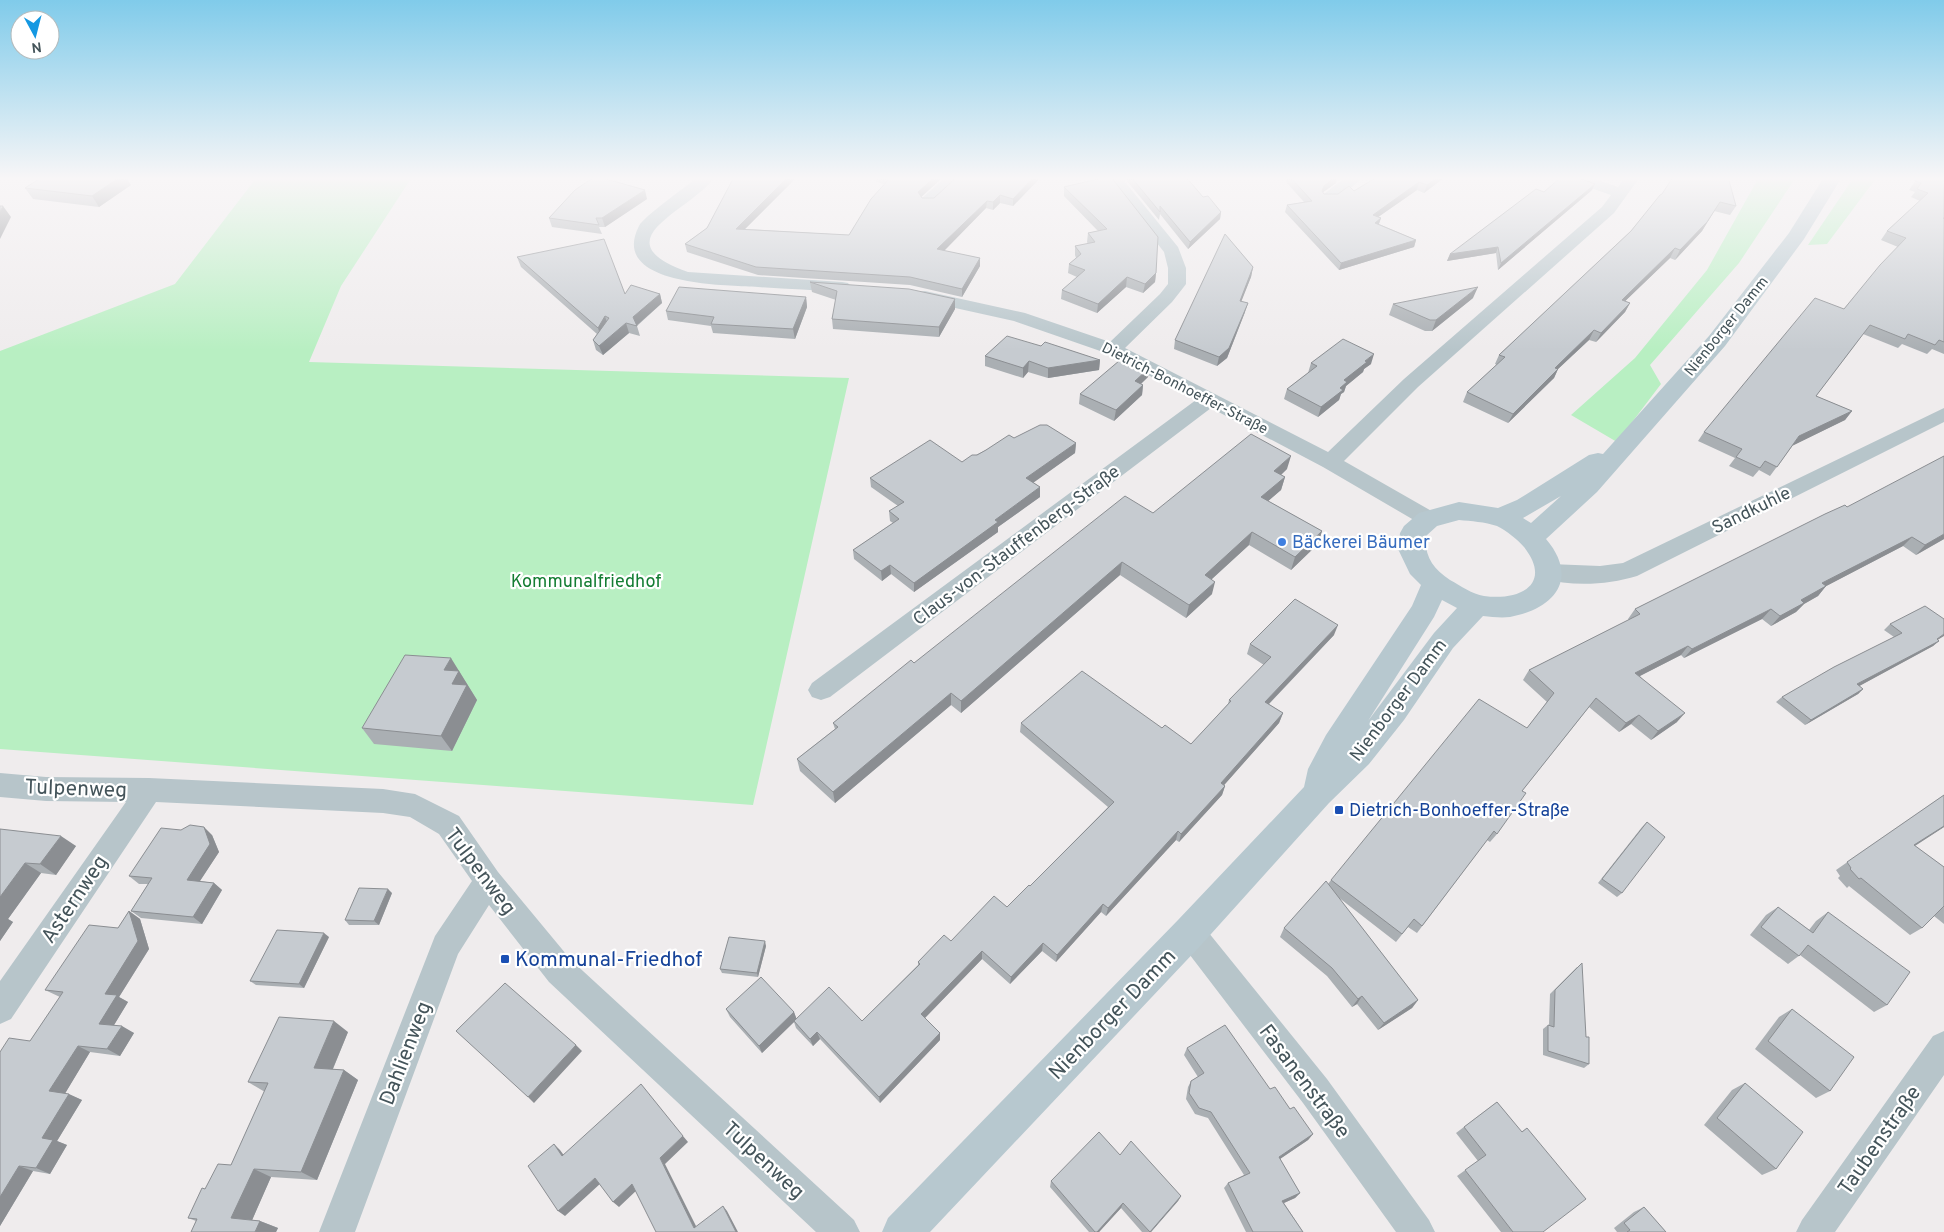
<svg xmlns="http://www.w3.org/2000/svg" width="1944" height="1232" viewBox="0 0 1944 1232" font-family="Overpass,sans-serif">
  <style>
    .green { fill: #b8efc2 }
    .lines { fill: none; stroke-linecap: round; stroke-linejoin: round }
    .street { fill: #b7c5ca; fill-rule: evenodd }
    .secondary { fill: #b7c8cf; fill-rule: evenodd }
    .wall { fill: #aaafb3 }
    .shaded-wall { fill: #8b8e92 }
    .building { fill: #c6cbd0; stroke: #8b8e92 }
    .shop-dot { fill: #3f7fe0; stroke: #fff; stroke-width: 2 }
    .transit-dot { fill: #1a4fb4; stroke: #fff; stroke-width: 2 }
    .labels { text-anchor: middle; stroke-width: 4.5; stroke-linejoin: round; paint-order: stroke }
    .far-street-label { font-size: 15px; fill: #44545a; stroke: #fff }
    .street-label { font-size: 18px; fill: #44545a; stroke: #fff }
    .shop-label { font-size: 18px; fill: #366cbe; stroke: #fff; text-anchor: start }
    .park-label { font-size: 18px; fill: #147d33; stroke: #fff }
    .transit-label { font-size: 18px; fill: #164399; stroke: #fff; text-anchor: start }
    .near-street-label { font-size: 21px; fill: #44545a; stroke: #fff }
    .near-transit-label { font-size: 21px; fill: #164399; stroke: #fff; text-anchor: start }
  </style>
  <rect width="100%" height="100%" fill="#efeced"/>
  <path class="green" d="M257,177h155l-71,109 -32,76 540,16 -96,427 -753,-56v-398l175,-67z
    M1759,177h37l-57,86 -89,102 11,19 -44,58 -46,-27 64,-57 72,-88z
    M1854,177h23l-50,67 -19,1z"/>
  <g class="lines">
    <path class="street" d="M698,177h17c-24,34 -117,63 -27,95l154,10 6,1 3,4 -3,4 -6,1c-28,-2 -56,-3 -84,-5 -32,-2 -150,-1 -119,-61 4,-9 48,-40 59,-49z
      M946,177h17l-29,27h-12l-2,-3 2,-3z
      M1105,177h16l57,70 8,21v16l-3,4 -11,14 -47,46 203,104 76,-73 198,-172 9,-12 -43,-15 -2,-3h24l28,10 7,-10h15l-26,36 -196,174 -74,74 91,52 3,5 -3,5 -8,3 -8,-3 -96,-56 -112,-59 -381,289 -9,3 -9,-3 -4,-7 4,-7 384,-283 -90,-47 -92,-32 -95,-21 -3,-4 3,-4 6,-1 100,22 85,29 50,-48 8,-10v-16l-4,-16z
      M1346,177h18l-28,23h-12l-2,-3 2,-3z
      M1944,408v14l-307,154c-30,9 -65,11 -95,2l-3,-6 3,-6 8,-2 50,2 23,-3z
      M0,773l46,4 103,1 234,11 32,5 44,22 39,56 73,88 283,260 6,12h-44l-267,-250 -60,-77 -31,49 -103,278h-36l116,-296 37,-55 -33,-47 -29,-17 -27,-4 -227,-11 -145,217 -11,5v-43l126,-179 -80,-1 -46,-4z
      M1190,918l10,4 127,157 102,141 6,12h-39l-93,-129 -123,-161 -5,-10 5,-10z
      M1944,1031v44l-109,157h-39l6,-12 131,-184z"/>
    <path class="secondary" d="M1824,177h18l-38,62 -79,107 -128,146 -51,47c34,40 8,70 -36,78 -9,1 -18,0 -27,-1l-30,32 -49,72 -35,44 -40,39 -127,141 -272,288h-48l6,-14 290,-298 126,-133 4,-18 18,-34 86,-129 9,-21 -11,-11 -12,-25 2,-16 4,-7 15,-13 40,-11 39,6 19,-8 72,-45 9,-2 5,1 106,-118 80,-103zM1561,496l-30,27 -8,-5zM1459,520c12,1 26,2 38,6 10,5 20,13 27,21 29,37 -4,54 -40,49 -12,-2 -23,-10 -34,-16 -17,-11 -26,-24 -24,-44l11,-10zM1442,600l15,8 -23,25 -66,88 66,-104z"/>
  </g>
  <path class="wall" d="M734,177h63l-52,52 104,6 36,-51 -9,-2v-5h67l-22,20 1,1h12l23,-21h84l-28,29 -13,-3 -7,7 -7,-2 -42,43 36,7v8l-18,31 -52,-12 -152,-10 -71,-23 -2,-8 22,-16z
    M1127,177h59l17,20 18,15 -1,7 -32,30 -28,-35 -1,6 -32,-39z
    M1286,177h51l-1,6 -13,9 1,2h14l16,-3 23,-14h68l-21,16 -7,-3 -39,27 3,1 -2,6 37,16 -2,7 -75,23 -54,-58 2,-7 17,-3 -18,-20z
    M1673,177l63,29 -6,9 -16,-4 -12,20 -27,29 -5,-2 -45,43 5,2 -5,9 -29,30 -7,-2 -31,29 -4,9 -46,45 -45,-21 4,-10 30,-27 -2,-1 4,-9 132,-124 31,-37z
    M1918,177h26v177l-12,-5 -5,5 -25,-10 -4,4 -35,-14 -47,62 36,15 -7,9 -52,25 -23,31 -11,-6 -6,7 -24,-11 6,-8 -37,-17 6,-9 140,-123 54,-62 -17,-7 6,-9 33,-30 -9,-4 4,-5 -6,-2z
    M131,185l-32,22 -66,-8 -8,-11z
    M1064,187l92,86 -1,9 -12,11 -17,-6 -29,26 -36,-14 1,-9 15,-13 -9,-4 1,-9 7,-6 -1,-3v-9l13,-2 -1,-2 1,-9 10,-2 -34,-35z
    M1592,190l-94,80 -2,-17 -49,8 3,-7z
    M647,199l-42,28h-6l3,7 -50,-7 -3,-9z
    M517,257l108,37h35l2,9 -25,23 3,10 -11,-3 -26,22 -7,-5 -3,-10 4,-6 -76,-67z
    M1253,267l-2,10 -10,24 4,11 -18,46 -10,8 -43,-17 1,-9z
    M810,282l145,17v10l-16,28 -106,-8 -1,-10 4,-19 -24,-8z
    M806,297l1,10 -12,32 -82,-6 -2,-7 -43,-6 -2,-9z
    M1473,298l-41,33h-7l-36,-16 4,-11z
    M1041,346l59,14 -1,10 -51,8 -20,-6 -5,6 -38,-12v-10z
    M1311,363l60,1 -7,5 -1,3 -17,14 -2,6 -3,2 -2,6 -21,17 -34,-18 3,-10 21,-16z
    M1148,377l-7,7 2,1 -1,10 -28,26 -35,-17 1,-10z
    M1014,438l62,5 -1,10 -42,29 7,5v10l-42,30v5l-84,60 -23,-18 -9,7 -28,-22 -1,-9 40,-27 -3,-2 -1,-10 9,-5 -27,-19 -1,-9 92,-16 24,-12z
    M1287,469l-6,6 4,2 -4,13 -13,11 54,30 -4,13 -27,26 -42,-25 -37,34v15l-26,24 -66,-43 -159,138 -10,-8 -116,98 -35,-32 -3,-12 38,-30 -2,-6 81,-60 239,-150z
    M1847,507l97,32 -28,16 -13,-9 -77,40 -8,10 -14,8 -8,8 -25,14 -9,-7 -78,39 -3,-3 -41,21 37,46 -26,18 -20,-16 -12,8 -30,-25 -67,84 -25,43 -7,8 -3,-2 -70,93 -9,-6 -12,15 -58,-45 80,103 -6,8 -34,22 -21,-26 -5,3 -25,-31 -47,-39 4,-9 44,-44 3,-4 196,-152 20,-26 -24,-22 6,-10 100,-50 -1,-1 7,-10z
    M1890,624l49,17 -6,5 -74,40 4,3 -5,5 -53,31 -29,-23 6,-5 112,-60 -10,-7z
    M1334,635l-65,69 14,9 -4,10 -55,62 1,1 -3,9 -43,47 -3,-2 -70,76 -5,-4 -45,50 -14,-11 -32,33 -28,-25 -57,59 15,22 -60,63 -60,-64 -7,7 -17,-18 -2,-6 -32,31 -32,-36 -4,-8 68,3 2,6 66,3 56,-56v-3l33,-21 56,-34 23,-21 78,-79 -88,-75 1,-9 141,5 29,16 37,-40 1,-4 35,-35 -17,-11 3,-10z
    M459,671l18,29 -25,51 -78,-7 -12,-16z
    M1944,795v32l-29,19 29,21v57l-10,-8 -12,12 -12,7 -61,-49 -2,2 -9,-10 2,-2 -4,-6z
    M1647,822l-25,71 -5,4 -19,-14 44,-56z
    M0,829l76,17 -20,29 -15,-2 -33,46 5,3 -13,19z
    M212,835l7,17 -19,29 14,2 8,7 -20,34 -61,-6 -10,-7 17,-27h-9l-10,-8z
    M392,893l-13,32h-30l-4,-5z
    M1778,907l31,23 7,-9 12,-9 59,93 -13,7 -74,-57 -12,9 -38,-29 16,-20z
    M129,911l11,8 9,30 -30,48 9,5 -14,23 20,8 -14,23 -30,-4 -25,41 17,7 -25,41 10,4 -17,29 -17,-3 -33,55v-174l30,-11 30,-44 -15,-7 73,-62z
    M329,937l-25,51 -48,-3 -6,-4z
    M766,946l-8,31 -36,-4 -2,-4z
    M1577,967l12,97 -5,4 -41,-13v-26l5,-4h1l1,-31z
    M1792,1009l38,82 -14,7 -61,-49 24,-32z
    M348,1032l-15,37 11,1 14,10 -41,100 -46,-3 -19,43 8,1 18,7 -2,4h-85l5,-11 -8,-3 17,-29 26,-24 34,-73 -17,-10z
    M1187,1048l83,41 20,20 23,25 -5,6 -28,19 20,34 -5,5 -11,5 19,29h-57l-22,-44 4,-5 16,-8 -36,-57 -13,-4 -9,-15 2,-12 3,-6 7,-4 -14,-22z
    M1745,1083l31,86 -14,6 -58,-50 28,-35z
    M1497,1102l24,30 6,-4 16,104h-42l-44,-56 21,-15 -22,-28z
    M1120,1155l61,41 -3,5 -27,31h-9l-21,-24 -22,24h-10l-39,-45 1,-6z
    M1644,1207l22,25h-49l-3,-4 20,-16z"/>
  <path class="shaded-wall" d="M120,177h6l5,8 -32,22 -7,-11z
    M788,177h9l-59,59 -2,-7z
    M935,177h8l-25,23v-8z
    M1034,177h7l-28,29v-7z
    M1335,177h2l-1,6 -14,10 -2,5 4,-12z
    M1438,177h7l-21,16 3,-8z
    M1419,182l-2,8 -46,32 2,-7z
    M1595,184l-3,6 -94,80 3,-7z
    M645,190l2,9 -42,28 -3,-9z
    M1000,195v8l-7,7v-8z
    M987,201l-1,7 -48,49 -1,-8z
    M1720,202l-18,29 -27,29 5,-10z
    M3,206l8,11 -11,22v-27z
    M1221,212l-1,7 -32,30 2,-7z
    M1381,218l-3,8 -3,-3z
    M1416,240l-2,7 -75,23 2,-7z
    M1498,247l-2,6 -49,8 3,-7z
    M1675,248l-5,10 -53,51 5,-9z
    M980,258v8l-18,31v-8z
    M1253,267l-2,10 -13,33 2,-9z
    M1156,273l-1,9 -12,11 2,-9z
    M1127,277l-1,10 -29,26 1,-9z
    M1478,287l-5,11 -41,33 4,-11z
    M660,294l2,9 -26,23 -3,-9z
    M806,297l1,10 -12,32 -2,-10z
    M955,299v10l-16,28v-10z
    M1248,303l-3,9 -18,46 -10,8 2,-9z
    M1630,303l-5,9 -29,30 5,-9z
    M605,316l3,10 -7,12 -3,-10z
    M626,323l3,10 -26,22 -4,-9z
    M1594,330l-5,10 -31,29 -4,9 -46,45 5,-9 42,-46z
    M1374,354l-3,10 -7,5 -1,3 -17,14 -2,6 -3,2 -2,6 -21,17 3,-10 19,-19 4,-8 21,-19z
    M1100,360l-1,10 -51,8v-10z
    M1029,361l-1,11 -5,6v-10z
    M1150,367l-2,10 -15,14 2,-10z
    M1143,385l-1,10 -28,26 2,-11z
    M1852,411l-7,9 -53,26 7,-10z
    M1076,443l-1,10 -49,35v-10z
    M1291,456l-4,13 -16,15 3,-13z
    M1285,477l-4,13 -23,20 3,-13z
    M1040,487v10l-42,30v5l-84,60v-9l81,-63z
    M1322,531l-4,13 -27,26 4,-13z
    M1252,532l-3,13 -47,43 3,-13z
    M1944,534v5l-28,16 9,-10z
    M1912,537l-9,9 -90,47 9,-10z
    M1122,562l-2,13 -159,138v-12z
    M890,565l1,9 -9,7 -1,-10z
    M1215,582l-3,12 -26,24 3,-13z
    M1826,586l-8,10 -14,8 -8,8 -25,14 9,-10 21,-16z
    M1771,609l-9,10 -78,39 8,-9z
    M1338,625l-4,10 -72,76 3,-9z
    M1944,634v2l-13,8 6,-5z
    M1939,641l-6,5 -81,44 5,-6z
    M1688,646l-7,9 -53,27 7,-9z
    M451,658l26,42 -25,51 -11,-15 3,-66z
    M1863,689l-5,5 -53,31 6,-5z
    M951,693v12l-116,98 -2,-11z
    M1283,713l-4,10 -61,69 3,-9z
    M1685,713l-8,9 -26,18 7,-9z
    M1639,715l-8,9 -12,8 7,-9z
    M1225,786l-3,9 -43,47 2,-8z
    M1944,826v1l-42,27 12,-9z
    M204,827l8,8 7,17 -23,35 -9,-7z
    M1178,831l-2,9 -70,76 2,-8z
    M61,836l15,10 -20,29 -16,-11z
    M25,863l16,10 -33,46 5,3 -13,19v-44z
    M214,883l8,7 -20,34 -9,-7z
    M388,889l4,4 -13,32 -5,-4z
    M1103,904l-2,8 -45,50 1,-7z
    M129,911l11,8 9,30 -30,48 9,5 -17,28 -12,-6 6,-30z
    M324,933l5,4 -25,51 -5,-4z
    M765,941l1,5 -8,31 -1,-4z
    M1043,943l-1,8 -32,33 1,-7z
    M982,951v8l-60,62 -1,-7z
    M1362,996l-5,8 -5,3 6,-8z
    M1418,1000l-6,8 -34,22 6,-7z
    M794,1012l3,8 -3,1v1l-32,31 -3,-7z
    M334,1021l14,11 -19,46 -15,-10z
    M122,1026l12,7 -14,23 -13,-7z
    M817,1032l3,7 -7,7 -3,-7z
    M940,1033v7l-60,63 -1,-6z
    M576,1045l6,6 -48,52 -6,-6z
    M78,1046l12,6 -27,45 -14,-6z
    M344,1070l14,10 -41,100 -16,-8z
    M69,1094l13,6 -25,41 10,4 -17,29 -14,-6 6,-30z
    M1313,1134l-5,6 -34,23 5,-6z
    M683,1136l5,6 -23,22 34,68 -5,-4 -34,-70z
    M554,1144l6,6 8,11 -6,-5z
    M19,1166l14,5 -33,55v-29z
    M254,1169l17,8 -21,48 -19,-7z
    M595,1178l6,5 -36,33 -7,-5z
    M632,1184l6,5 -19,18 -6,-5z
    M1300,1193l-5,5 -18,8 5,-5z
    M1181,1196l-3,5 -27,31h-1z
    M1123,1203l-2,5 -22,24h-2z
    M723,1206l4,5 11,21h-2z
    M260,1221l18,7 -2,4h-21z"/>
  <path class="building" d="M42,177h78l-28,19 -67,-8z
    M594,177h5l46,13 -43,28h-6l3,7 -50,-7 26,-28z
    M734,177h54l-52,52 113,6 22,-36 19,-21 -3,-1h48l-17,15 4,6h12l23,-21h77l-21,22 -13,-4 -7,7 -6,-1 -50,48 43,9 -18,31 -52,-12 -154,-10 -71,-23 22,-16z
    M1106,177h5l47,60 -2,36 -11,11 -18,-7 -29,27 -36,-14 23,-20 -16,-6 12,-10 -6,-8 20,-4 -7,-9 19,-4 -43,-42z
    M1131,177h55l17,20 5,-1 13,16 -31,30 -30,-36v6z
    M1290,177h45l-11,9 -2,5 2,3h14l11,-8 5,5 23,-14h61l-11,8 -8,-3 -46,33 8,3 -6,5 41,17 -75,23 -54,-58 25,-4z
    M1561,177h15l19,7 -94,79 -3,-16 -48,7 86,-65 8,3z
    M1673,177h55l8,29 -16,-4 -13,20 -27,28 -5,-2 -53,52 8,3 -29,30 -7,-3 -39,38 3,1 -45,45 -46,-22 38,-35 -6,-2 132,-124 29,-36 2,-1z
    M1918,177h26v41h-1l1,1v123l-5,-2 -4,5 -27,-11 -3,5 -35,-14 -54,71 36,15 -53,25 -22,31 -12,-6 -5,7 -24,-11 6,-8 -38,-17 111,-134 29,11 36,-44 26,-27 -19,-7 41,-38 -11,-4 4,-6 -6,-2z
    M0,206h3l-3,6z
    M1225,234l28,33 -13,34 8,2 -19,45 -10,9 -44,-17z
    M604,239l21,55 6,-9 29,9 -27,23 4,9 -11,-3 -27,23 -6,-6 16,-22 -4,-2 -7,12 -81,-71z
    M810,282l99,7 46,10 -16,28 -107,-8 5,-28z
    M679,287l127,10 -13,32 -82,-5 3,-7 -48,-6z
    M1478,287l-42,33h-6l-37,-16z
    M1007,336l34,10 4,-4 55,18 -52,8 -19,-7 -6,7 -38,-12z
    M1343,339l31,15 -9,7 2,1 -23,18 3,2 -7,6 3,2 -22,17 -34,-18 30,-23 -6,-3z
    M1126,355l24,12 -15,14 8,4 -27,25 -36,-16z
    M1040,425h7l29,18 -50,35 14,9 -45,33 3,2 -84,61 -24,-18 -9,6 -28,-21 46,-31 -10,-8 15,-9 -34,-24 60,-38 32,22 10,-7h5l9,-5 23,-15 5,3z
    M1251,434l40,22 -17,15 11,6 -24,20 61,34 -27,26 -43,-25 -47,43 10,7 -26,23 -67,-43 -161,139 -10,-8 -118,99 -36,-33 41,-32 -5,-4 78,-63 3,3 211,-167 28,17z
    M1944,456v78l-19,11 -13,-8 -90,46 4,3 -25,14 3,3 -24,13 -9,-7 -79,40 -4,-3 -53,27 50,40 -27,18 -19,-16 -13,8 -30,-25 -74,93 4,2 -29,41 -3,-3 -72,95 -8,-7 -12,15 -71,-54 148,-181 48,29 27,-35 -25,-23 111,-56 -5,-5 190,-95 20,-9 2,2z
    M1295,599l43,26 -73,77 18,11 -62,70 4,3 -44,48 -3,-3 -70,77 -5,-4 -46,51 -14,-12 -32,34 -29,-26 -61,63 19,19 -61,64 -62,-65 -7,7 -16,-18 35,-34 33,34 58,-57 -2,-2 26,-27 7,6 43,-45 13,11 22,-22 1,1 84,-84 -93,-79 61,-52 80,57 3,-3 26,19 40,-43 -2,-1 42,-43 -21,-13z
    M1925,606l19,13v15l-7,5 2,2 -82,43 6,5 -52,31 -29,-23 52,-30 68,-34 -12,-9z
    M405,655l46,3 -7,12 15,1 -7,13 15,1 -26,51 -79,-8z
    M1944,795v31l-30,19 30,22v39l-22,22 -61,-50 -2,1 -9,-10 1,-1 -4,-6z
    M1647,822l18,15 -43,56 -20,-14z
    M190,825l14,2 6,17 -23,36 27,3 -21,34 -62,-6 21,-33 -23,-2 32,-48 20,2z
    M0,829l61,7 -21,28 -15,-1 -25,34z
    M1326,881l92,119 -34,23 -22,-27 -4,3 -26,-31 -48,-40z
    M359,888l29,1 -14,32 -29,-1z
    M1778,907l35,26 15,-21 82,60 -23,33 -79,-60 -9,11 -38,-29z
    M129,911l9,30 -33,53 12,1 -18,29 23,2 -15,23 -29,-3 -29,45 20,3 -27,44 11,2 -17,28 -17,-2 -19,31v-145l9,-14 21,3 33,-49 -18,-2 44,-65 29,3z
    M277,930l47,3 -25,51 -49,-3z
    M729,937l36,4 -8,32 -37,-4z
    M1582,963l4,74h3v27l-41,-13v-26l6,2 1,-37z
    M761,977l33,35 -35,34 -33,-37z
    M505,983l71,62 -48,52 -72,-66z
    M1792,1009l62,48 -24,34 -62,-50z
    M279,1017l55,4 -20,47 30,2 -43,102 -47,-3 -23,49 29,3 -5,11h-64l6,-13 -9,-1 14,-30 3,1 13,-25 13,1 37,-82 -20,-1z
    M1225,1025l45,64 5,-2 15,22 4,-2 19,27 -34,23 21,36 -18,8 21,31h-50l-25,-49 22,-10 -39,-61 -12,-4 -10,-15 2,-12 13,-8 -17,-25z
    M1745,1083l58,49 -27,37 -59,-51z
    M641,1084l42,52 -23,22 34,70 29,-22 13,26h-80l-24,-48 -19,18 -18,-24 -37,33 -30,-45 26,-22 8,12z
    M1497,1102l25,30 5,-4 59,71 -43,33h-30l-48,-62 21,-15 -22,-28z
    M1099,1132l21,23 11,-14 50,55 -31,36 -27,-29 -26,29h-2l-44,-51z
    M1644,1207l22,25h-39l3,-2 -6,-7z"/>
  <linearGradient id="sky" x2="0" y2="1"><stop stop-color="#80cbea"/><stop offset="0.51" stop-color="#f8f6f7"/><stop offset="1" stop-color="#f8f6f7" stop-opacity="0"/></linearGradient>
  <rect width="1944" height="350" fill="url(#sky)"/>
  <circle class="shop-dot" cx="1282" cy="542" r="5"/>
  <g class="transit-dot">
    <rect x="1334" y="805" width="10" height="10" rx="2.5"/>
    <rect x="500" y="954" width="10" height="10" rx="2.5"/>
  </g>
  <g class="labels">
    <g class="far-street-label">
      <text transform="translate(1726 326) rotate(-51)" y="5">Nienborger Damm</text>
      <text transform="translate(1185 388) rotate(27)" y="5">Dietrich-Bonhoeffer-Straße</text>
    </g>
    <g class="street-label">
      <text transform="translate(1751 510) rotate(-26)" y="6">Sandkuhle</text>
      <text transform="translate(1016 545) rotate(-37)" y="6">Claus-von-Stauffenberg-Straße</text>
      <text transform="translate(1398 700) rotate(-53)" y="6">Nienborger Damm</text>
    </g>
    <g class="shop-label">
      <text x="1292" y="548">Bäckerei Bäumer</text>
    </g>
    <g class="park-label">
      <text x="586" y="587">Kommunalfriedhof</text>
    </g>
    <g class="transit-label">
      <text x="1349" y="816">Dietrich-Bonhoeffer-Straße</text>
    </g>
    <g class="near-street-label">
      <text transform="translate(76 788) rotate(2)" y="7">Tulpenweg</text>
      <text transform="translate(481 871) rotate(53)" y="7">Tulpenweg</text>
      <text transform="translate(74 899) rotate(-56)" y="7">Asternweg</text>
      <text transform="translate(1112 1014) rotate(-46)" y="7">Nienborger Damm</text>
      <text transform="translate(405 1053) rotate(-69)" y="7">Dahlienweg</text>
      <text transform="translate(1305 1081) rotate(53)" y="7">Fasanenstraße</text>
      <text transform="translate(1879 1140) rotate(-55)" y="7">Taubenstraße</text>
      <text transform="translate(764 1160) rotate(43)" y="7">Tulpenweg</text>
    </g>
    <g class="near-transit-label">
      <text x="515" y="966">Kommunal-Friedhof</text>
    </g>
  </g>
  <g transform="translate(35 35) rotate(173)"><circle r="24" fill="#ffffff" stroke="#b4bbbd"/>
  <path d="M0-4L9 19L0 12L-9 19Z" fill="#1498e2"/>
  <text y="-8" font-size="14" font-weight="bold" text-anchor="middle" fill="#44545a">N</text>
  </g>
</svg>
